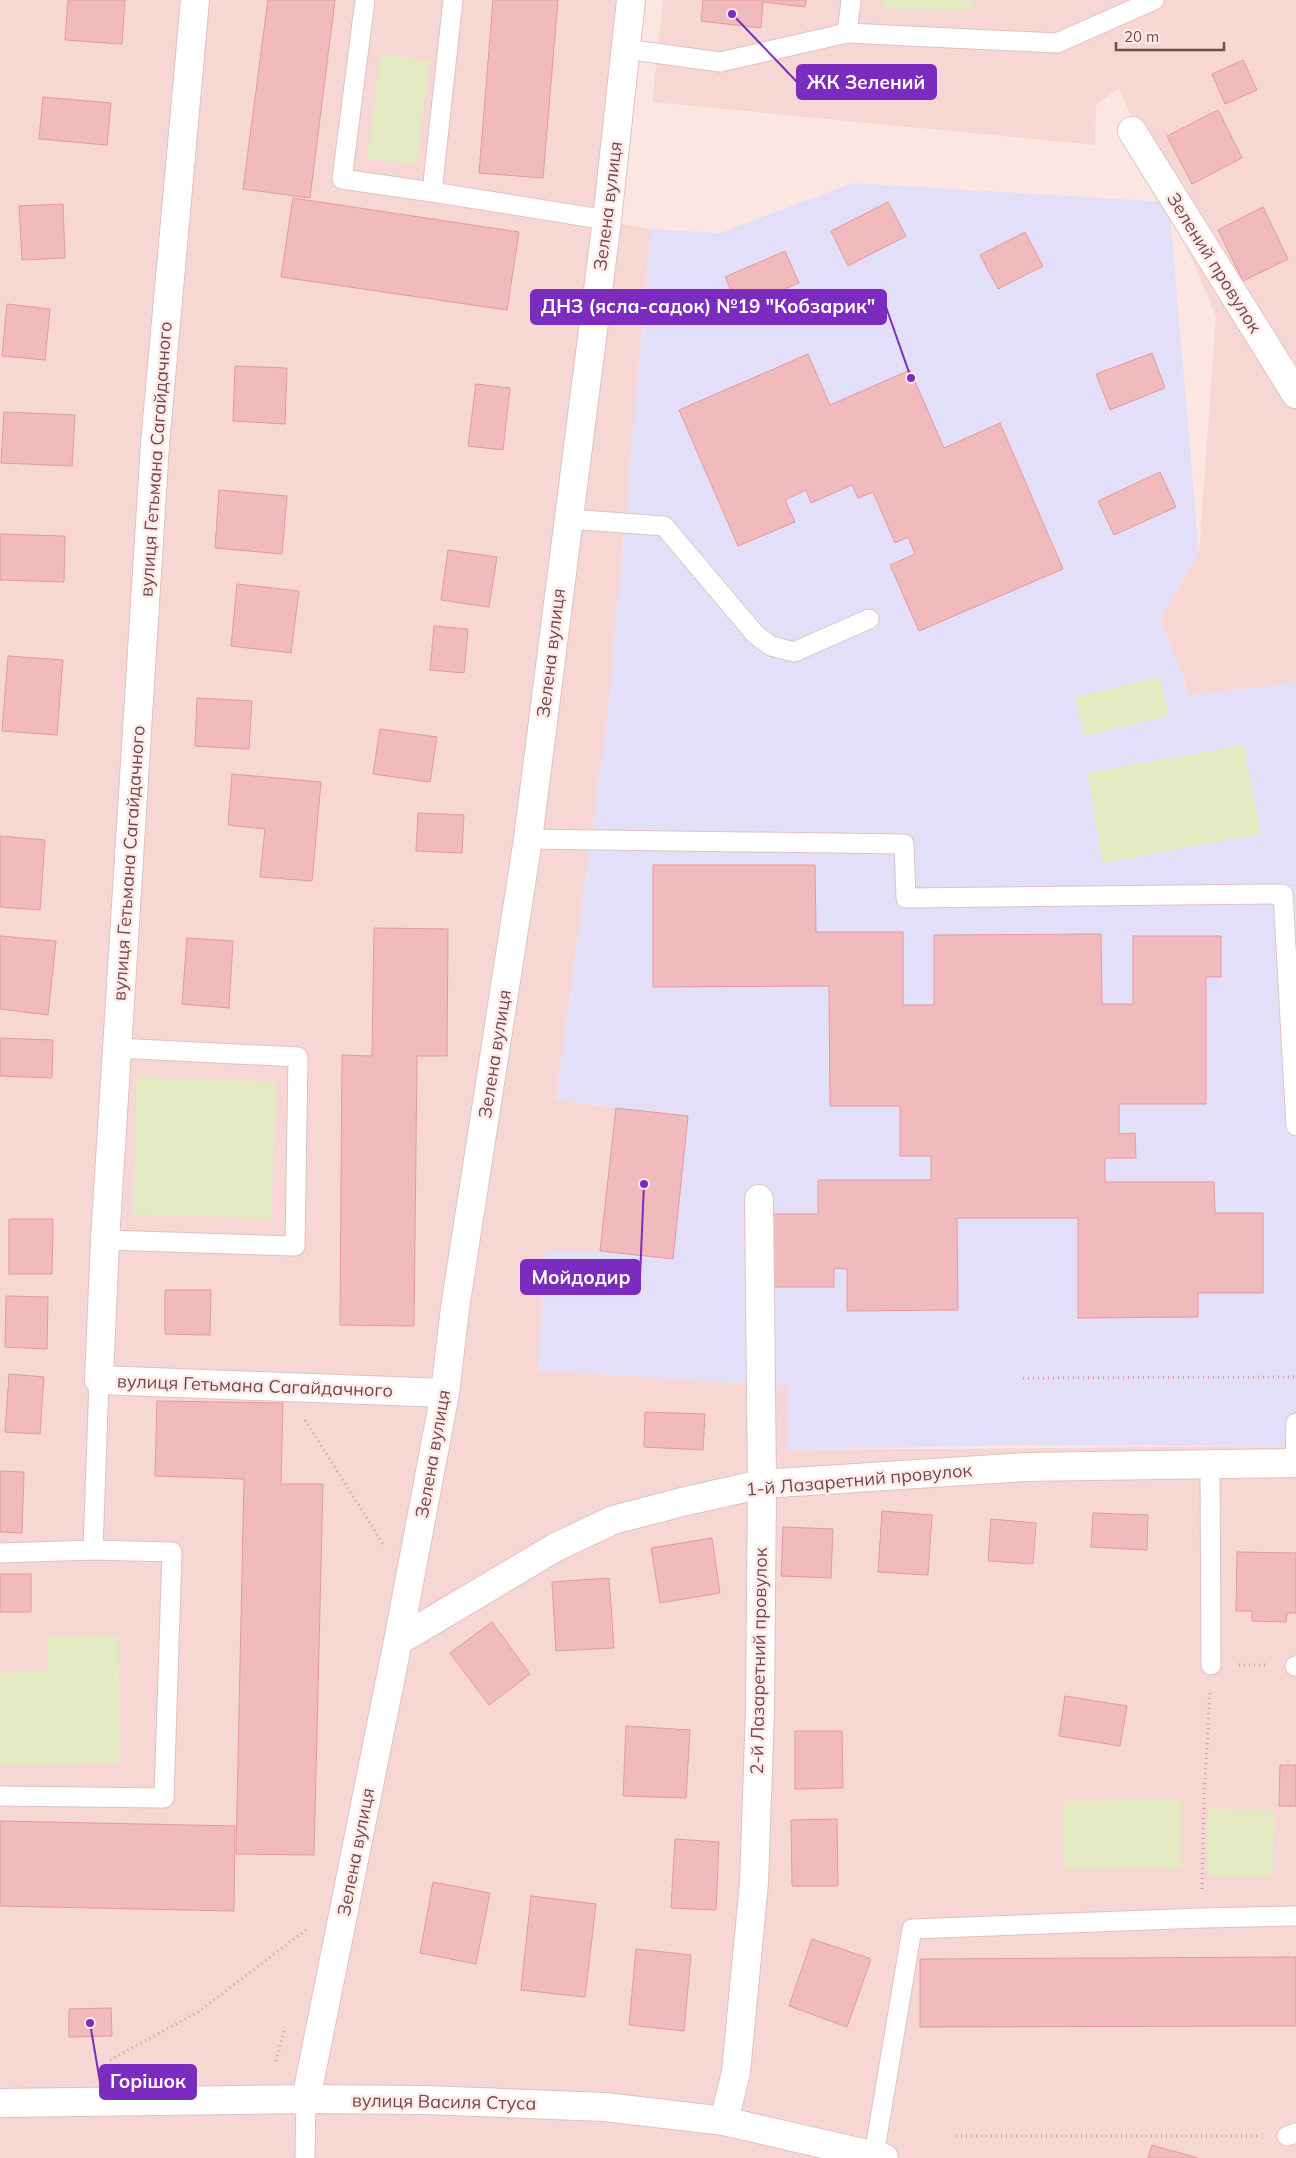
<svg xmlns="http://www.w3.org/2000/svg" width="1296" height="2158" viewBox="0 0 1296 2158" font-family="Mulish,sans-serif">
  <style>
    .residential { fill: #f6d7d3 }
    .education { fill: #e4dff8 }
    .green { fill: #e3e9c1 }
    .building { fill: #f1babd; stroke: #e49a9f }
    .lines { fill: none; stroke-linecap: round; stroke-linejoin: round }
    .lane-casing { stroke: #e2c2c1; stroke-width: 21 }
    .street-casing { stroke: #e2c2c1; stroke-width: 30 }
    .path { stroke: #d69da1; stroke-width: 3; stroke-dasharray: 1 4; stroke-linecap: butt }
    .lane { stroke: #fff; stroke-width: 19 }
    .street { stroke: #fff; stroke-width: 28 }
    .labels { text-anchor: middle; stroke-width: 5; stroke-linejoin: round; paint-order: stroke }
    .street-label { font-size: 18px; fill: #73494d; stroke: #ffece8 }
    .leader { fill: none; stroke: #7b2cbf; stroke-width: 2 }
    .callout-dot { fill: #7b2cbf; stroke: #ffece8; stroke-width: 2 }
    .callout { fill: #7b2cbf; stroke: #7b2cbf; stroke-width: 2 }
    .callout-label { font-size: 19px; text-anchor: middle; font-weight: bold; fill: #fff }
  </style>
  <rect width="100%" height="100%" fill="#fce6e2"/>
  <path class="residential" d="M0,0h631l-24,221 44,8 -43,485 -52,385 60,9 -16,143 -54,1 -8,118 250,16v64l508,-4v712h-1296z
    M663,0h633v682l-106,14 -30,-77 39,-66 17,-237 -97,-228 -23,17 -1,40 -443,-43z"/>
  <path class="education" d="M853,183l316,19 30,351 -39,66 30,77 106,-14v764l-271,-1 -237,5v-64l-250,-16 8,-119h54l73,8 15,-142 -132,-18 52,-385 43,-485 69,4z"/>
  <path class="green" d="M882,0h91v10l-91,-1z
    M381,54l49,7 -14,104 -49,-7z
    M1160,677l9,39 -85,20 -9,-39z
    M1244,745l17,89 -158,29 -16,-90z
    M137,1077l139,5 -5,137 -138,-5z
    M118,1635l3,128 -121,2v-92l48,-1v-35z
    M1181,1800l1,68 -117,1 -1,-68z
    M1208,1809l66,1 -1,67 -66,-1z"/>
  <path class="building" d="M68,0h57l-3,44 -57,-4z
    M268,0h67l-25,198 -67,-9z
    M493,0h65l-15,178 -64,-5z
    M703,0h103l-1,7 -42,-5 -2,26 -60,-7z
    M1243,60l14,30 -32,14 -13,-30z
    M43,97l68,6 -4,42 -68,-6z
    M1218,110l24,48 -50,26 -25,-48z
    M293,198l226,34 -12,78 -226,-33z
    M888,202l18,34 -58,30 -17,-35z
    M63,204l2,54 -43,2 -3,-54z
    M1263,207l25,52 -45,22 -25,-51z
    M1025,232l18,34 -45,23 -18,-34z
    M785,251l14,32 -60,25 -14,-31z
    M7,304l43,5 -5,51 -43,-4z
    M1152,353l13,35 -55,22 -14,-36z
    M808,354l22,51 80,-35 34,78 56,-25 63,146 -144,62 -29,-66 25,-11 -7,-17 -13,6 -22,-51 -15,6 -6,-13 -41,18 -5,-13 -21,10 10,22 -57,24 -59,-136z
    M235,366l52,2 -2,56 -52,-3z
    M476,384l34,4 -7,62 -35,-4z
    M4,412l71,3 -3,51 -71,-3z
    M1160,472l16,35 -62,28 -16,-34z
    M219,490l68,6 -5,58 -67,-6z
    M0,534l65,2 -1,46 -64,-2z
    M448,550l49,7 -8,50 -48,-7z
    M237,584l62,7 -8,62 -60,-7z
    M434,626l34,3 -4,44 -34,-3z
    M8,656l55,4 -6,75 -55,-4z
    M197,698l55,3 -3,48 -54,-3z
    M380,729l57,8 -7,45 -57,-8z
    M232,774l89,8 -9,99 -52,-4 5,-48 -37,-4z
    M418,813l46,2 -2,38 -46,-2z
    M0,836l45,4 -5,70 -40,-3z
    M653,865h162l1,67h87v73h31v-70l167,-1 1,70h31v-68h88v41h-15v127h-87v30l16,-1 1,25h-31v24h109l1,31h48v80h-65v24l-120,1v-100h-121l1,92 -111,1v-42l-13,-1v19h-67l-1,-73h52v-34h113v-24h-31v-50h-70l-1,-120 -176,1z
    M374,928l74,1 -1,127h-30l-3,270 -74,-1 2,-270 30,1z
    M0,936l56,5 -8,74 -48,-6z
    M187,938l46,3 -4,67 -47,-4z
    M0,1038l53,2 -1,38 -52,-2z
    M616,1108l72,8 -15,143 -73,-8z
    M9,1219h44l-1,55h-43z
    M165,1290h46l-1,45 -45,-1z
    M6,1296l42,1 -1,52 -42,-2z
    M9,1374l35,3 -4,57 -35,-2z
    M157,1401l126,2 -2,81h42l-9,371 -78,-1 8,-375 -89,-3z
    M645,1412l60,2 -2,36 -59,-3z
    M0,1471l24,1 -2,61 -22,-1z
    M882,1511l50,4 -4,60 -50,-3z
    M1093,1513l55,2 -1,35 -56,-3z
    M991,1519l45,4 -3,41 -45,-3z
    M783,1527l50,2 -2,49 -50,-2z
    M712,1538l8,55 -60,10 -9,-55z
    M1237,1552l59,1v60h-9l-1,9 -34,-1v-10h-16z
    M0,1574h31v38h-31z
    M609,1578l5,70 -58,3 -4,-69z
    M492,1622l38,52 -41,31 -39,-52z
    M1065,1696l62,10 -7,40 -61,-10z
    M626,1726l64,4 -4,68 -63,-2z
    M795,1731h47l1,57 -48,1z
    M1280,1765h16v41h-17z
    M837,1819l1,67h-46l-1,-66z
    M0,1821l235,5 -1,85 -234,-5z
    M675,1839l44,3 -3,68 -45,-2z
    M433,1882l57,11 -14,71 -56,-11z
    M531,1896l65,8 -11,93 -64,-7z
    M812,1939l59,20 -24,68 -58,-21z
    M636,1949l55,6 -7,76 -55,-6z
    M1296,1957v69l-376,1v-68z
    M111,2008l1,28 -43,1v-28z
    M1152,2145l46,13h-50z"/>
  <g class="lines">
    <g class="lane-casing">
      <path id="lane" d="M365,0l-23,179 90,13
        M453,0l-21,192 175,28
        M847,33l4,-33
        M625,49l95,13 127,-29 210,10 97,-43
        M568,519l96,7 92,109 15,11 23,6 75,-33
        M528,839l376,5 2,54 377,-4 13,232
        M105,1240l190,6 3,-189 -181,-9
        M1295,1463l1,-40
        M1210,1464l1,201
        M0,1553l93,-3 6,-170
        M1295,1666h1
        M0,1796l164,2 8,-246 -79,-2
        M1287,2136l9,-3
        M874,2155l38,-226 290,-11 94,-2
        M305,2158l1,-59"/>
    </g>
    <g class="street-casing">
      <path id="street" d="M195,0l-40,444 -50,796 -6,140 346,13
        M1132,131l164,263
        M398,1641l158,-94 57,-27 73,-19 76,-17 263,-17 271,-4
        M306,2099l92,-458 47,-248 10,-85 73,-469 79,-619 24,-220
        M0,2103l306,-4 119,1 180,7 119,14 160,37
        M724,2121l12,-49 18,-189 6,-173 2,-226 -3,-285"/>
    </g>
    <path class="path" d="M1023,1378l273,-1
      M305,1420l78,124
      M1239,1665h29
      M1202,1889l2,-91 6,-107
      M110,2060l88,-48 109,-83
      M276,2061l8,-30
      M956,2136h303"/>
    <use href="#lane" class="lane"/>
    <use href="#street" class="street"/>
  </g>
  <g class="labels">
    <g class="street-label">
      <text transform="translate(608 206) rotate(-83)" y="6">Зелена вулиця</text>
      <text transform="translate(1214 263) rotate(58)" y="6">Зелений провулок</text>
      <text transform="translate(156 459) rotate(-86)" y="6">вулиця Гетьмана Сагайдачного</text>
      <text transform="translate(551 653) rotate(-83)" y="6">Зелена вулиця</text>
      <text transform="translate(129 863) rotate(-86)" y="6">вулиця Гетьмана Сагайдачного</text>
      <text transform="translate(495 1054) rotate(-81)" y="6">Зелена вулиця</text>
      <text transform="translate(255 1386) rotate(2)" y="6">вулиця Гетьмана Сагайдачного</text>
      <text transform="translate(433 1454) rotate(-80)" y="6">Зелена вулиця</text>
      <text transform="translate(859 1480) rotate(-5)" y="6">1-й Лазаретний провулок</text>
      <text transform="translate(759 1661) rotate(-89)" y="6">2-й Лазаретний провулок</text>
      <text transform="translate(356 1852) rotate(-79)" y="6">Зелена вулиця</text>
      <text transform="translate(444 2102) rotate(1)" y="6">вулиця Василя Стуса</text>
    </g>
  </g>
  <path class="leader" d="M732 14L797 82M911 378L886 307M644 1184L640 1277M90 2023L100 2082"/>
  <g class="callout-dot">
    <circle cx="732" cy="14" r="5"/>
    <circle cx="911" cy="378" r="5"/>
    <circle cx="644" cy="1184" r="5"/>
    <circle cx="90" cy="2023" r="5"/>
  </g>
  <g class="callout">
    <rect x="797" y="65" width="139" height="34" rx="5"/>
    <rect x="531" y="290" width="355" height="34" rx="5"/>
    <rect x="521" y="1260" width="119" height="34" rx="5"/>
    <rect x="100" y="2065" width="96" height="34" rx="5"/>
  </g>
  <g class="callout-label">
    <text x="866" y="89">ЖК Зелений</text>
    <text x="708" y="313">ДНЗ (ясла-садок) №19 "Кобзарик"</text>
    <text x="581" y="1284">Мойдодир</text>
    <text x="148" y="2088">Горішок</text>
  </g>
  <path d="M1116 42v8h108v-8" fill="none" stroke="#73494d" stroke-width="2.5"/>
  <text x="1124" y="42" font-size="15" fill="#73494d" stroke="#ffece8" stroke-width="4" paint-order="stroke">20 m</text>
</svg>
